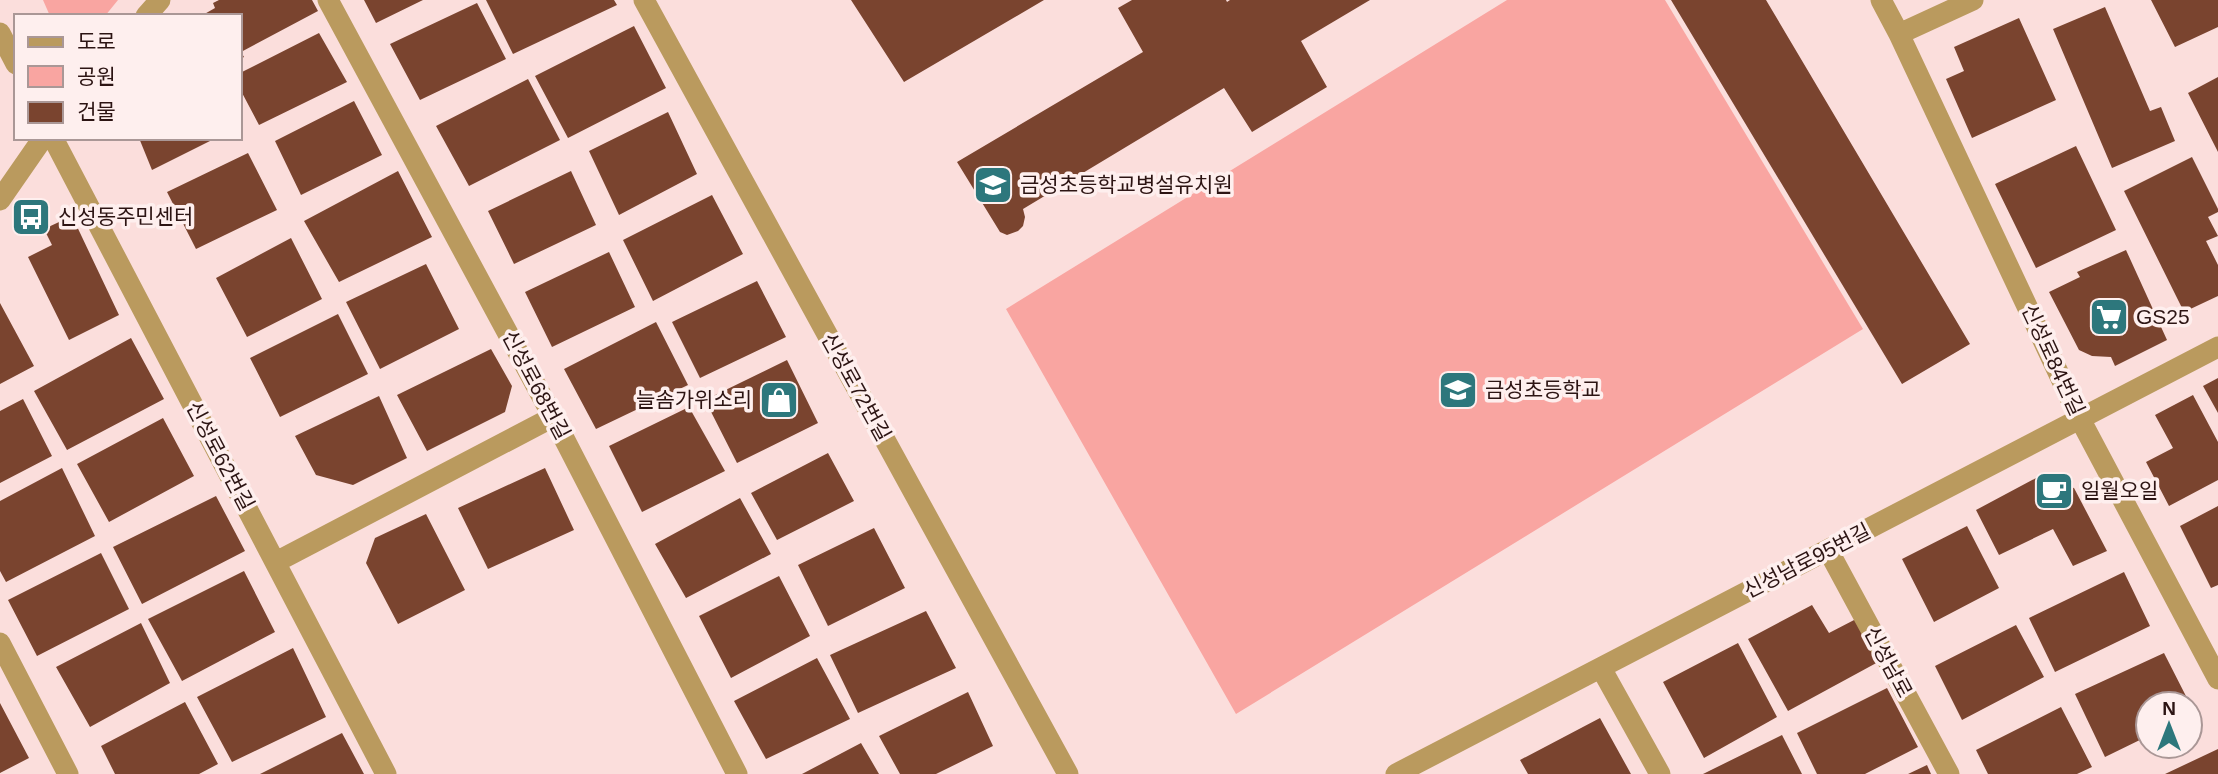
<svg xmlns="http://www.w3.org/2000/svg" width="2218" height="774" viewBox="0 0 2218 774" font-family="Helvetica,'Noto Sans KR',sans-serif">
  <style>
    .green { fill: #f9a5a1 }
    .building { fill: #7a442f }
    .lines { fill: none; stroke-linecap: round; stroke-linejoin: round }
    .minor { stroke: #ba9a5e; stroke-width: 21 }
    .labels { text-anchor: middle; stroke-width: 7; stroke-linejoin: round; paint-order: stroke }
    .poi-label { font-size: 21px; fill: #2c1413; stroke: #feefee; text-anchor: start }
    .street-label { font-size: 21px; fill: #2c1413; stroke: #feefee }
  </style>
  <rect width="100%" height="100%" fill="#fbdedc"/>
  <path class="green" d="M43,0h75l-13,16h-55z
    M1507,0h158l198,329 -627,385 -230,-405z"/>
  <path class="building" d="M219,0h93l6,11 -77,41 3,5 -4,2v-43h-39l14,-8 -2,-5z
    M364,0h59l-47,23z
    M486,0h128l3,5 -104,49z
    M851,0h193l-140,82z
    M1132,0h94l1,2 3,-2h140l-69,41 26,46 -75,45 -28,-44 -201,121 2,8 -2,9 -5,5 -11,4 -7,-3 -43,-70 186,-110 -25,-44z
    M1671,0h95l204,344 -68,40z
    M2151,0h67v27l-43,20z
    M477,3l29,56 -86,41 -30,-56z
    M2105,7l45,104 11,-4 14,34 -63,27 -59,-139z
    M2019,18l37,82 -84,38 -26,-59 18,-8 -10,-24z
    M634,26l32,62 -98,50 -33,-62z
    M319,33l28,49 -88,43 -19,-36v-16z
    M2218,77v75l-30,-59z
    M528,79l32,61 -91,46 -33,-60z
    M354,101l28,54 -81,40 -26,-54z
    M668,112l29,62 -78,41 -30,-64z
    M139,138h77l-64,32z
    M2076,146l40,84 -80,38 -41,-84z
    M248,153l29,57 -81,39 -29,-57z
    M2192,157l26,52v3l-10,5 10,19 -12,5 12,24v31l-34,16 -60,-121z
    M398,171l34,66 -93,45 -35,-61z
    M571,171l25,54 -82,39 -26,-53z
    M712,195l31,59 -90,47 -30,-61z
    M72,216l47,99 -50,25 -41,-83 24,-12 -8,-16z
    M291,238l31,61 -75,38 -31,-59z
    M2126,250l41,90 -52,26 -4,-9 -19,-1 -13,-6 -30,-58 31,-15 -3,-5z
    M609,252l26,55 -83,40 -27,-55z
    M426,264l33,65 -79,40 -34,-67z
    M757,281l29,56 -86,41 -28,-56z
    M0,303l34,63 -34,18z
    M338,314l30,60 -88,43 -30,-59z
    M656,322l32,63 -92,44 -32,-60z
    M131,338l33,61 -97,51 -33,-59z
    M491,349l21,37 -7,26 -78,39 -30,-56z
    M787,360l31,63 -81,40 -32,-63z
    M2218,378v35l-15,-27z
    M2193,395l25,47v38l-49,26 -23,-44 27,-14 -18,-33z
    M379,396l28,62 -54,27 -37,-10 -21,-39z
    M23,399l29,57 -52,27v-72z
    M689,407l36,64 -83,41 -33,-66z
    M163,418l31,58 -85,46 -32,-58z
    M828,453l26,48 -77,39 -26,-47z
    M62,468l33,68 -89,46 -6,-11v-70z
    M545,468l29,62 -86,39 -30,-61z
    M2036,478l38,10 33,63 -34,15 -20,-37 -54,26 -23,-45z
    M216,496l29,55 -103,53 -29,-57z
    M740,498l31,56 -85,44 -31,-54z
    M2218,506v79l-7,3 -31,-62z
    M426,514l39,76 -67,34 -32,-61 9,-25z
    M1967,526l32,62 -65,34 -32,-63z
    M874,528l31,60 -77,38 -30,-61z
    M101,553l28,56 -92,47 -29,-56z
    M244,571l31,61 -93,49 -34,-62z
    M2124,572l26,54 -95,46 -26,-54z
    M779,576l31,60 -79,42 -32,-62z
    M1812,605l17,28 27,-14 24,42 -92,50 -40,-72z
    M926,611l30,57 -98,45 -28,-58z
    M141,623l29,60 -80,44 -34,-60z
    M2016,625l28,52 -82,43 -27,-54z
    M1738,643l39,74 -73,41 -41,-76z
    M293,648l33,69 -94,45 -35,-65z
    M2164,653l26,51h-42v32l-43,21 -30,-63z
    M817,658l33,61 -84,40 -32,-58z
    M1887,688l31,59 -53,27h-48l-20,-41z
    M968,692l25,54 -57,28h-36l-21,-38z
    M185,702l33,62 -19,10h-84l-14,-28z
    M0,703l29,55 -29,15z
    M2061,707l31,60 -15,7h-89l-12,-24z
    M1600,718l31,56h-103l-8,-14z
    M342,733l22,41h-104z
    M1782,735l20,39h-99z
    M861,743l18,31h-77z
    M2218,749v25h-53z
    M1927,765l4,9h-23z"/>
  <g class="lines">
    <path class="minor" d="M328,0l225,417 184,357
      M644,0l424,774
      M1881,0l18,34 181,385 138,260
      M146,16l14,-16
      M0,33l16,31
      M1899,34l74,-34
      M53,138l333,636
      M0,200l43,-62
      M1828,550l121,224
      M276,562l277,-145
      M0,643l68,131
      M1601,668l59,106
      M1396,774l822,-427"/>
  </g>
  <defs>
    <g id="school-square" transform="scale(2.0125)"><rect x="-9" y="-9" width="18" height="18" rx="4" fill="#2d777c" stroke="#feefee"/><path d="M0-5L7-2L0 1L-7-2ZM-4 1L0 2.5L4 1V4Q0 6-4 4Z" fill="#fff"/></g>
    <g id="bus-square" transform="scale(2.0125)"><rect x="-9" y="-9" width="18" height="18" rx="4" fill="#2d777c" stroke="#feefee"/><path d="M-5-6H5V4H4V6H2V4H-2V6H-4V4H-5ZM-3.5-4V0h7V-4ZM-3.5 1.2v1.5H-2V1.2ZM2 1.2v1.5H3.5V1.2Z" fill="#fff"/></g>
    <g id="supermarket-square" transform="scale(2.0125)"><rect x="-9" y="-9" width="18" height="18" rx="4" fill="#2d777c" stroke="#feefee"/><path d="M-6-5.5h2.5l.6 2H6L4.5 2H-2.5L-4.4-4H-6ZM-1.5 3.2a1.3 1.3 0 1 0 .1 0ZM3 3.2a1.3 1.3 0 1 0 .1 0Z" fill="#fff"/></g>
    <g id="shop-square" transform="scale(2.0125)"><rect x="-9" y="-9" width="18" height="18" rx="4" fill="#2d777c" stroke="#feefee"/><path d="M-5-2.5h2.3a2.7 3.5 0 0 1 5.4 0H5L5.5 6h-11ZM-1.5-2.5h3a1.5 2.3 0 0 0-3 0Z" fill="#fff"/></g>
    <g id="cafe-square" transform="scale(2.0125)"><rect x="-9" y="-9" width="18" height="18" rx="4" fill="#2d777c" stroke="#feefee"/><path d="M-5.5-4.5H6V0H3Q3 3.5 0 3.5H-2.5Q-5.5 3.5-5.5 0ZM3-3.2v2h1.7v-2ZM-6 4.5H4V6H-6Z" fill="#fff"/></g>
  </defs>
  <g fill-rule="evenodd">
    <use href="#school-square" x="993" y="185"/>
    <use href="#bus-square" x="31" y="217"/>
    <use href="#supermarket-square" x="2109" y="317"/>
    <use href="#school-square" x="1458" y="390"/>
    <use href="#shop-square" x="779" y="400"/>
    <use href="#cafe-square" x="2054" y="491"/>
  </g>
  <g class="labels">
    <g class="poi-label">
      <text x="1020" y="192">금성초등학교병설유치원</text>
      <text x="58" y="224">신성동주민센터</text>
      <text x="2136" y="324">GS25</text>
      <text x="1485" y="397">금성초등학교</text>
      <text x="752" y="407" text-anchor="end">늘솜가위소리</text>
      <text x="2081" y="498">일월오일</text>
    </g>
    <g class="street-label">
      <text transform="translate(2053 360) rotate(65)" y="7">신성로84번길</text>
      <text transform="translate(536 385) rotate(62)" y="7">신성로68번길</text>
      <text transform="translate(856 387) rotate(61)" y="7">신성로72번길</text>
      <text transform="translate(220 456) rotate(62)" y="7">신성로62번길</text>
      <text transform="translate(1807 561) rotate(-27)" y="7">신성남로95번길</text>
      <text transform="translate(1888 662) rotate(62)" y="7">신성남로</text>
    </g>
  </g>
  <rect x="14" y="14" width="228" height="126" fill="#feefee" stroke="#aa9796" stroke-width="2"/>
  <rect x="28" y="37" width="35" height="10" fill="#ba9a5e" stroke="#aa9796" stroke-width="2"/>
  <text x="77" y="49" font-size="21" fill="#2c1413">도로</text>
  <rect x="28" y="66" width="35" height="21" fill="#f9a5a1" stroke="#aa9796" stroke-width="2"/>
  <text x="77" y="84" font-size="21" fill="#2c1413">공원</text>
  <rect x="28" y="102" width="35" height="21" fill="#7a442f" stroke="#aa9796" stroke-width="2"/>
  <text x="77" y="119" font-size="21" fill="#2c1413">건물</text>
  <g transform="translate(2169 725)"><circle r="33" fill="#feefee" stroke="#aa9796" stroke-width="2"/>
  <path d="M0-5L12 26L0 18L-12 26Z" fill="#2d777c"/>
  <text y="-10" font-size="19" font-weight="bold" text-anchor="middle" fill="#2c1413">N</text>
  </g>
</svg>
